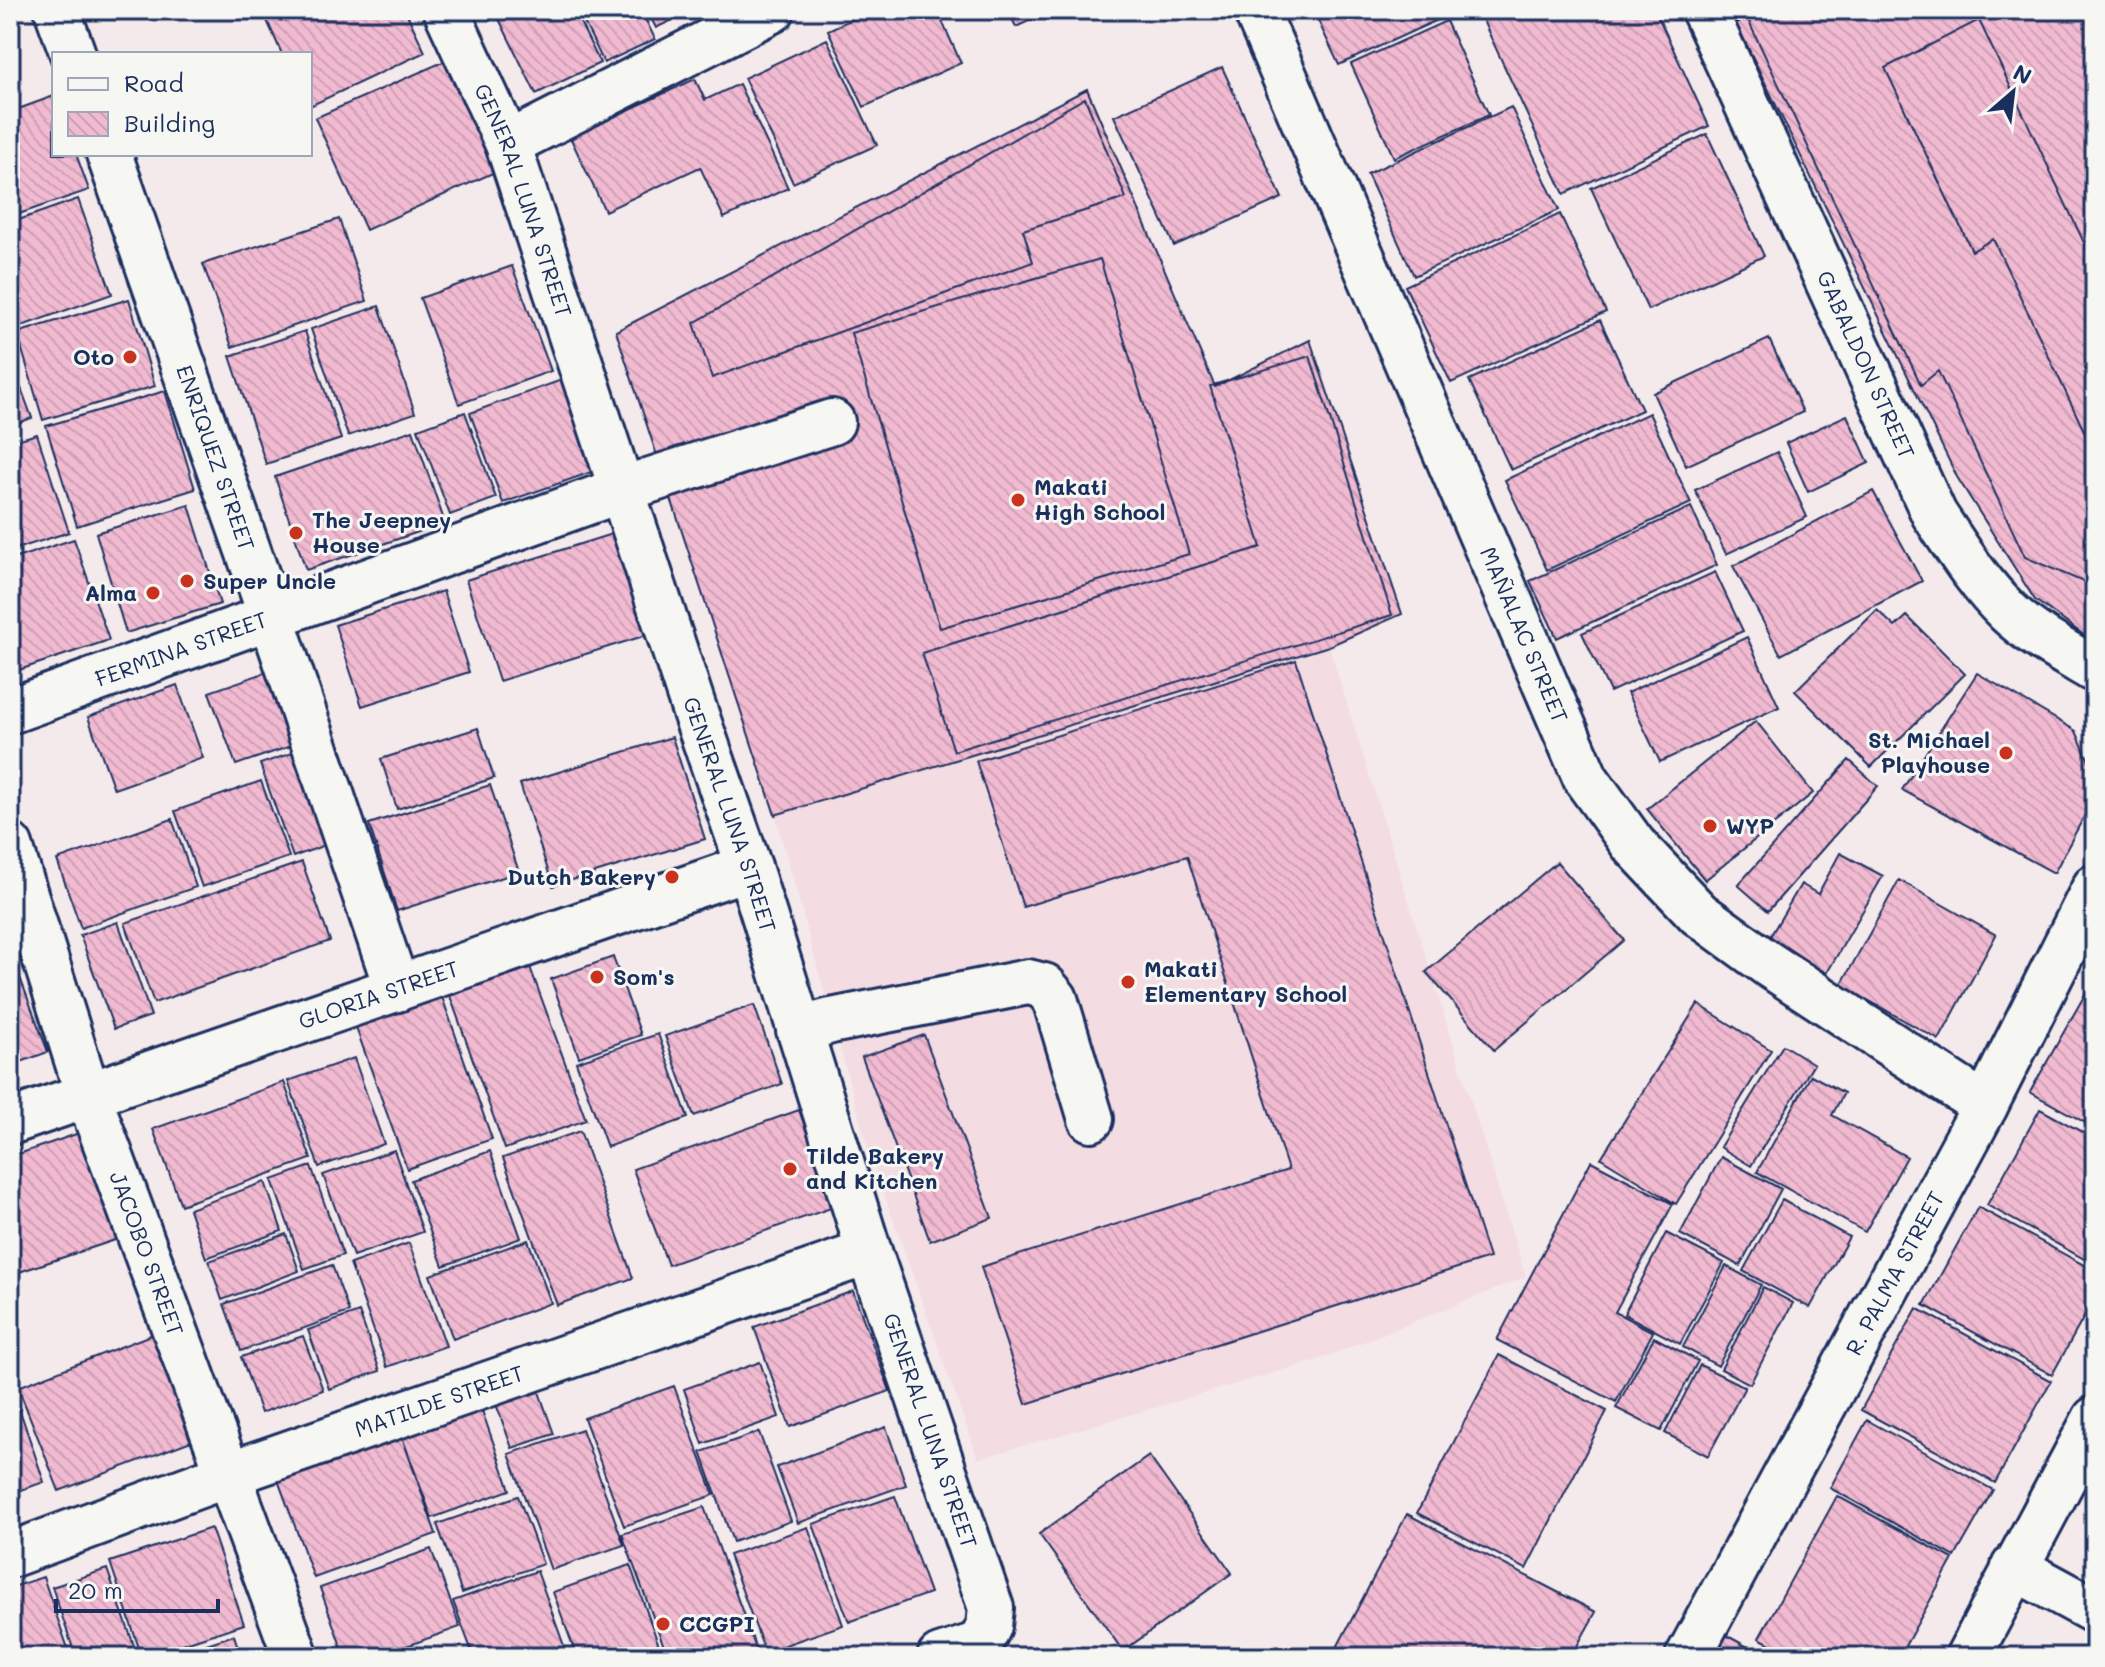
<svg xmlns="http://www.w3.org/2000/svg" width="2105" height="1667" viewBox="0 0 2105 1667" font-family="Mali,sans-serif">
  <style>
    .built { fill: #f4dce3 }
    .building { fill: url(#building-back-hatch); stroke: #1b2f5e; stroke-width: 2 }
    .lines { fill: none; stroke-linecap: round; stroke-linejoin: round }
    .minor-casing { stroke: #1b2f5e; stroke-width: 50 }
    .minor { stroke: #f6f6f2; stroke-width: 44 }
    .poi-dot { fill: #c8321e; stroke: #f6f6f2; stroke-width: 3 }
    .labels { text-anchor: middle; stroke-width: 6; stroke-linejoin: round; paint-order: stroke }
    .street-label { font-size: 22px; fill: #1b2f5e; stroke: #f6f6f2 }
    .poi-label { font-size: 22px; font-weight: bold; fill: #1b2f5e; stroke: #f6f6f2; text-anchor: start }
  </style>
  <defs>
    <pattern id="building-back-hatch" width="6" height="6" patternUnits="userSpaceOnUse" patternTransform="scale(2)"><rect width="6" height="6" fill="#f1bad1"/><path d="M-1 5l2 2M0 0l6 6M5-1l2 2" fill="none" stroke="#cea0b6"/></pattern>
  </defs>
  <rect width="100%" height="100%" fill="#f5eaeb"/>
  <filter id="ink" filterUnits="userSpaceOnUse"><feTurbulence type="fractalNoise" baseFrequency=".0125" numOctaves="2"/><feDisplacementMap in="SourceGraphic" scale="16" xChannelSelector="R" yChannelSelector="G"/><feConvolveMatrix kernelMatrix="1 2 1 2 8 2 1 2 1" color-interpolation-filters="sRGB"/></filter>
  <g filter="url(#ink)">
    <path class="built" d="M1329,646l197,631 -211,84 -337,98 -110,-310 -93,-334z"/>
    <path class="building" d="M277,10h128l20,42 -115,54v-52h-28l-17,-38z
      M484,10h24l-19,9z
      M518,10h56l26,53 -64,31 -37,-75z
      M578,10h63l14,29 -51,24z
      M647,10h46l-37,18z
      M872,10h65l24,53 -97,44 -36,-77z
      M1008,10h45l-37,17z
      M1313,10h146l-120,55z
      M1478,10h177l54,116 -145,68z
      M1763,10h332v633l-60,-43 -78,-123 -221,-454z
      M1769,10h318l8,16v240l-116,-246 -94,48 87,183 21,-12 102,215v133l-70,-30 -87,-186 -17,14 -173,-365z
      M1446,21l43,94 -95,43 -43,-94z
      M827,39l50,106 -84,38 -49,-105z
      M445,61l50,111 -129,58 -51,-112z
      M1222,67l60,131 -108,48 -60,-130z
      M695,79l10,21 34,-16 49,104 -64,30 -24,-51 -95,44 -35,-74z
      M1087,89l128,298 95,-47 92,274 -73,32 -554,169 -159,-484z
      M54,96v58h22l13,36 -79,27v-105z
      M1085,98l41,100 -103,32 10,32 -321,116 -18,-55z
      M1511,107l48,103 -145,66 -47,-102z
      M1707,134l57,122 -116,54 -57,-122z
      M78,199l34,95 -93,33 -9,-24v-80z
      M1560,214l46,98 -155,71 -46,-97z
      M339,219l28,82 -135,46 -29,-83z
      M1100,259l89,295 -249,74 -89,-295z
      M512,266l39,105 -92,33 -39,-106z
      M129,299l26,87 -112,34 -26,-87z
      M379,306l36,107 -67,23 -37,-107z
      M1600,320l42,90 -131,60 -42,-90z
      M305,331l36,108 -75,25 -36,-108z
      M1769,339l34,73 -117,54 -33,-73z
      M1310,356l82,259 -438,136 -32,-98 339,-106 -51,-161z
      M10,358l22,60 -22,8z
      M570,377l33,91 -100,35 -33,-90z
      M165,391l30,98 -118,37 -31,-100z
      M465,412l31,86 -46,17 -32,-86z
      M1649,413l42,90 -144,67 -42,-90z
      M1847,415l22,48 -61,29 -22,-49z
      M413,430l32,93 -139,47 -31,-93z
      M37,434l32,98 -59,19v-109z
      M1777,452l30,65 -81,37 -31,-64z
      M1873,491l49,90 -141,74 -48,-89z
      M189,505l31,99 -94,29 -30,-100z
      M1691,507l26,58 -160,73 -27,-57z
      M618,532l32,102 -151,47 -33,-101z
      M74,539l35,101 -99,33v-113z
      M1715,572l28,59 -133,61 -28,-59z
      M443,591l26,81 -107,34 -27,-81z
      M1877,610l18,17 12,-11 58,58 -94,93 -76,-76z
      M1747,637l32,70 -119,55 -33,-69z
      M1296,660l193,598 -463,146 -45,-137 307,-97 -101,-314 -164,51 -47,-146z
      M270,671l27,73 -61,21 -27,-73z
      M1977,673l99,58 19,44v21l-41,77 -152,-83z
      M177,685l26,73 -89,31 -26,-72z
      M1756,721l57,72 -108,87 -58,-71z
      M478,728l16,50 -97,31 -16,-50z
      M672,737l33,102 -152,47 -33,-102z
      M295,752l33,92 -35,13 -33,-93z
      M1849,760l29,26 -110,125 -30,-26z
      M261,781l28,76 -87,30 -27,-76z
      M490,785l29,87 -122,39 -28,-87z
      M172,819l24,68 -115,41 -24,-68z
      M1840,853l43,23 -56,97 -59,-33 33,-56 17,10z
      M302,862l28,79 -176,62 -29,-80z
      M1557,862l67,78 -130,110 -68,-78z
      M1899,880l97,55 -57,105 -98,-55z
      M118,922l33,94 -37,13 -34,-94z
      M10,951l38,101 -38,14z
      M613,957l28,78 -62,22 -28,-78z
      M530,967l56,153 -81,29 -55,-153z
      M2088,989l7,4v135l-65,-36z
      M441,994l51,145 -85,30 -52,-144z
      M1698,1004l73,46 -95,154 -75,-46z
      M754,1005l28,79 -88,32 -29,-80z
      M658,1034l30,84 -81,29 -31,-85z
      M924,1035l68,183 -62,23 -68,-184z
      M1783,1045l31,19 -63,102 -31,-19z
      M354,1058l30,86 -65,23 -31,-86z
      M1811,1075l33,18 -12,22 75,42 -42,75 -108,-60z
      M284,1082l27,77 -130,46 -28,-76z
      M2040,1109l55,30v126l-108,-60z
      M799,1110l35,97 -166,58 -35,-96z
      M580,1131l53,147 -76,27 -54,-147z
      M82,1132l36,107 -108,36v-118z
      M394,1150l29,82 -70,24 -30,-81z
      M490,1151l31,87 -78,28 -32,-86z
      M1721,1157l60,32 -41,77 -60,-32z
      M1591,1161l82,43 -58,108 38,20 -37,70 -119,-62z
      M311,1166l32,89 -39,14 -32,-89z
      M265,1182l17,49 -76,27 -17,-49z
      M1782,1200l67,37 -39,71 -67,-37z
      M1978,1207l117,64v26l-43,78 -128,-70z
      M1666,1233l58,30 -44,81 -56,-30z
      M286,1234l13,37 -77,29 -13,-39z
      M528,1240l23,63 -98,36 -23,-64z
      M409,1243l37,103 -59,21 -37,-103z
      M332,1265l17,47 -108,39 -17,-47z
      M1726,1266l35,19 -43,81 -35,-19z
      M1763,1287l30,16 -43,81 -29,-15z
      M853,1291l37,100 -100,36 -36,-100z
      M1917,1308l134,73 -56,102 -134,-73z
      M359,1312l21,59 -51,18 -21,-59z
      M153,1334l41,106 -135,51 -41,-104z
      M303,1336l20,54 -62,23 -20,-56z
      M1654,1337l44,24 -37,70 -45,-23z
      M1499,1355l108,56 -81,158 -109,-56z
      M760,1362l19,55 -76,27 -19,-55z
      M1700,1365l45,22 -37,69 -43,-23z
      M10,1381l34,101 -34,12z
      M674,1386l40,109 -90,31 -40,-108z
      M538,1389l16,45 -42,14 -16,-44z
      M480,1405l30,85 -78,28 -31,-84z
      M1867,1420l126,70 -38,67 -125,-69z
      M886,1427l20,58 -108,38 -21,-56z
      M582,1429l42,116 -73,25 -42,-116z
      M759,1432l32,89 -58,21 -32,-90z
      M402,1437l34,97 -122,44 -36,-98z
      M1149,1456l83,117 -109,78 -84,-117z
      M518,1496l25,68 -81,29 -25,-69z
      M895,1496l35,97 -81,29 -36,-98z
      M1837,1496l116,63 -54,98h-104l-36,-19z
      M704,1507l55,150h-91l-46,-123z
      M1407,1514l189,98 -25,45h-239z
      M808,1527l35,98 -78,27 -36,-97z
      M211,1528l33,96 -102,33 -32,-95z
      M431,1549l29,78 -84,30h-31l-25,-69z
      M630,1565l33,92h-86l-24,-65z
      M107,1569l31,88h-62l-24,-70z
      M537,1571l31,86h-94l-21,-56z
      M43,1577l28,80h-61v-69z
      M1724,1634l42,23h-55z
      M234,1635l7,22h-74z
      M440,1649l3,8h-27z"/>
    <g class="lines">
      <g class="minor-casing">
        <g id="minor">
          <path d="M57,10l16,44"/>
          <path id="s1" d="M446,10l62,134 186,565 55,158 120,385 122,356 -2,18 -9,18 -40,13"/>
          <path id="s2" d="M1256,10l330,769 47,65 66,70 69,50 217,142"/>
          <path id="s3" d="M1704,10l230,504c22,33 45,70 74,98 24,23 58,41 87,58"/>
          <path d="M508,144l264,-134"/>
          <path id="s4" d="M109,154l162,462 126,373"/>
          <path id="s5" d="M10,711l613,-222 209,-67"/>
          <path id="s6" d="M10,846l78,249 208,562"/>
          <path d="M799,1030l32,-9 197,-39 16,4 11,13 36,120"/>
          <path id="s7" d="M10,1122l739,-255"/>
          <path id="s8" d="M10,1555l219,-81 640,-222"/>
          <path d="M2014,1567l81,44"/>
          <path id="s9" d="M1688,1657l297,-551 110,-219"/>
          <path d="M1968,1657l127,-238"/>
        </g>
      </g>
      <use href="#minor" class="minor"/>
    </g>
  </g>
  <g class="poi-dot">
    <circle cx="130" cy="357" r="8"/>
    <circle cx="1018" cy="500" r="8"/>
    <circle cx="296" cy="533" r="8"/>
    <circle cx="187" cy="581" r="8"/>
    <circle cx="153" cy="593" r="8"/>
    <circle cx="2006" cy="753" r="8"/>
    <circle cx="1710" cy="826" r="8"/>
    <circle cx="672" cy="877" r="8"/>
    <circle cx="597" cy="977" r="8"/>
    <circle cx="1128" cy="982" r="8"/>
    <circle cx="790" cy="1169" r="8"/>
    <circle cx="663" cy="1624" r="8"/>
  </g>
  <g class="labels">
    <g class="street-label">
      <text dy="8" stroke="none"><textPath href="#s1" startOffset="206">GENERAL LUNA STREET</textPath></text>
      <text dy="8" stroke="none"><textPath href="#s3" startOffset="390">GABALDON STREET</textPath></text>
      <text dy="8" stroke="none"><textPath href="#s4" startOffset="322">ENRIQUEZ STREET</textPath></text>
      <text dy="8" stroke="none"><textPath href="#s2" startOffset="680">MAÑALAC STREET</textPath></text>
      <text dy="8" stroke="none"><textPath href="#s5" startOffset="182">FERMINA STREET</textPath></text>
      <text dy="8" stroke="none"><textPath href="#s1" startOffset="854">GENERAL LUNA STREET</textPath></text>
      <text dy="8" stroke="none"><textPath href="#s7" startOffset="390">GLORIA STREET</textPath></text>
      <text dy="8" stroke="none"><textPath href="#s6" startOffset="430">JACOBO STREET</textPath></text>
      <text dy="8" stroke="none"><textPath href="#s9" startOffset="436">R. PALMA STREET</textPath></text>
      <text dy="8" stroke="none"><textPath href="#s8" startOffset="456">MATILDE STREET</textPath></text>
      <text dy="8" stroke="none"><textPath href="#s1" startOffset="1502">GENERAL LUNA STREET</textPath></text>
    </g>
    <g class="poi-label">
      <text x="114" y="365" text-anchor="end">Oto</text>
      <text x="1034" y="495">Makati<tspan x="1034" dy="25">High School</tspan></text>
      <text x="312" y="528">The Jeepney<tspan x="312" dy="25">House</tspan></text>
      <text x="203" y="589">Super Uncle</text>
      <text x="137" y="601" text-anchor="end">Alma</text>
      <text x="1990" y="748" text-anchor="end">St. Michael<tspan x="1990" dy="25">Playhouse</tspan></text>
      <text x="1726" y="834">WYP</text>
      <text x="656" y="885" text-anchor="end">Dutch Bakery</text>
      <text x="1144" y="977">Makati<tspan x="1144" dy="25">Elementary School</tspan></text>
      <text x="613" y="985">Som's</text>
      <text x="806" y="1164">Tilde Bakery<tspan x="806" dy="25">and Kitchen</tspan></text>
      <text x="679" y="1632">CCGPI</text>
    </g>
  </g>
  <rect width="2105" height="1667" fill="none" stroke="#f6f6f2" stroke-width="40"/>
  <rect x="20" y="20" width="2065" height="1627" fill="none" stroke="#1b2f5e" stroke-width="3" filter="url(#ink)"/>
  <rect x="52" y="52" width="260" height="104" fill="#f6f6f2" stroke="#9ea6b7" stroke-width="2"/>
  <rect x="68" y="78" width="40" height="12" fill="#f6f6f2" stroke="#9ea6b7" stroke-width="2"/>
  <text x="124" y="92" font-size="24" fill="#1b2f5e">Road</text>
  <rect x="68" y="112" width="40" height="24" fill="url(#building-back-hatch)" stroke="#9ea6b7" stroke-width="2"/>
  <text x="124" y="132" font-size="24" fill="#1b2f5e">Building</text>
  <g transform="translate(2013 92) rotate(28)" stroke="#f6f6f2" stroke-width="6" paint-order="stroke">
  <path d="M0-6L14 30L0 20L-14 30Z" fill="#1b2f5e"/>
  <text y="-12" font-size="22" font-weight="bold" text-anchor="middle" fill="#1b2f5e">N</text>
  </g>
  <path d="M56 1599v12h162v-12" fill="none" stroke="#1b2f5e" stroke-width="4"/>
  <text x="68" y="1599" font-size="24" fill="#1b2f5e" stroke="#f6f6f2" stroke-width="6" paint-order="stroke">20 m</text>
</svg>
